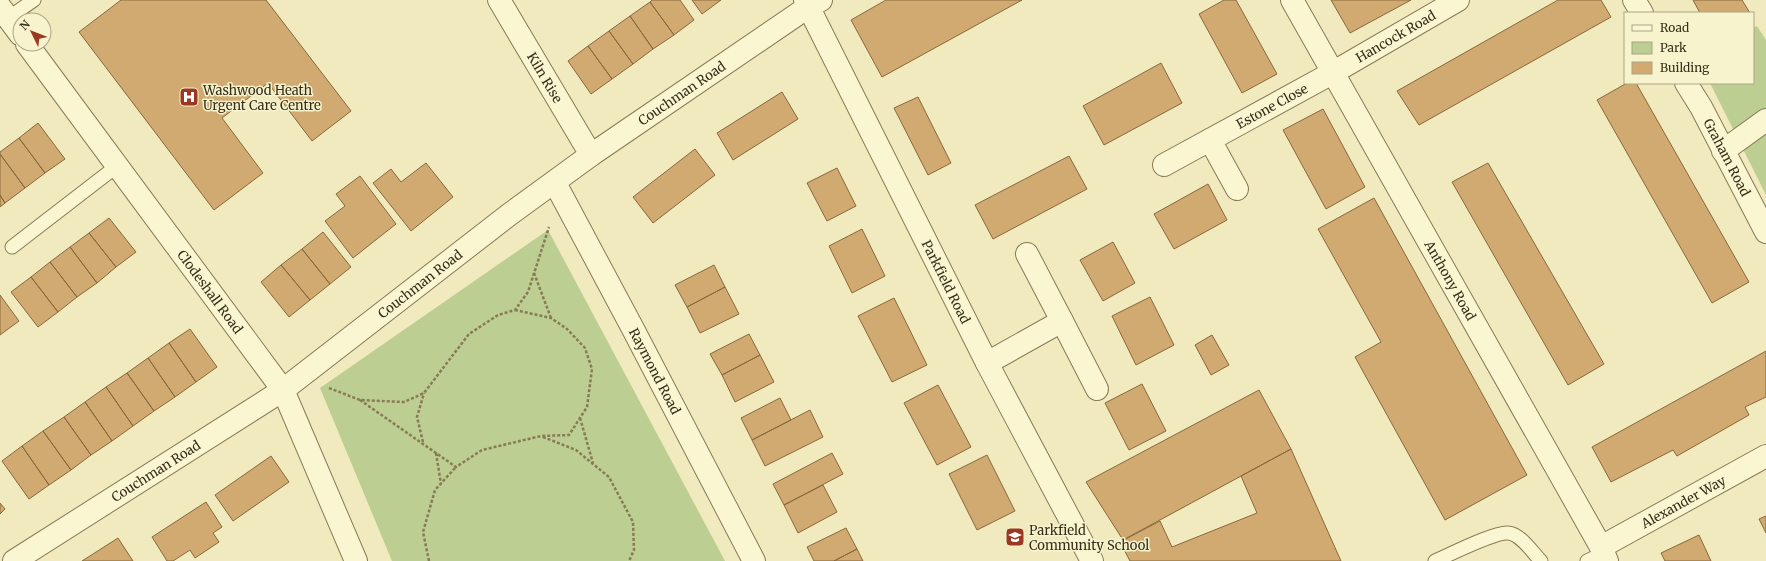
<svg xmlns="http://www.w3.org/2000/svg" width="1766" height="561" viewBox="0 0 1766 561" font-family="Merriweather,serif">
  <style>
    .green { fill: #bcce91 }
    .building { fill: #d0aa71; stroke: #89683a }
    .lines { fill: none; stroke-linecap: round; stroke-linejoin: round }
    .lane-casing { stroke: #897a56; stroke-width: 15 }
    .street-casing { stroke: #897a56; stroke-width: 24 }
    .path { stroke: #897a56; stroke-width: 2.5; stroke-dasharray: 3 2; stroke-linecap: butt }
    .lane { stroke: #faf6d1; stroke-width: 13 }
    .street { stroke: #faf6d1; stroke-width: 22 }
    .labels { text-anchor: middle; stroke-width: 3; stroke-linejoin: round; paint-order: stroke }
    .street-label { font-size: 13px; fill: #372e1b; stroke: #f7f3cd }
    .poi-label { font-size: 13px; fill: #372e1b; stroke: #f7f3cd; text-anchor: start }
  </style>
  <rect width="100%" height="100%" fill="#f0eabe"/>
  <path class="green" d="M1757,26l9,14v155l-56,-112h43v-55z
    M548,230l177,331h-333l-72,-173z"/>
  <path class="building" d="M121,0h145l85,111 -39,30 -44,-58 -46,35 41,55 -49,37 -135,-178z
    M652,0h28l14,20 -20,15 -24,-33z
    M692,0h29l-19,14z
    M886,0h136l-140,77 -31,-57z
    M1224,0h12l41,74 -35,19 -43,-79z
    M1331,0h80l-61,33z
    M1558,0h43l10,17 -192,108 -22,-34z
    M1693,0h49l8,13h-50z
    M650,2l24,33 -21,14 -23,-33z
    M630,16l23,33 -20,15 -24,-33z
    M609,31l24,33 -21,15 -24,-33z
    M588,46l24,33 -21,15 -23,-33z
    M1161,63l21,40 -78,42 -21,-39z
    M1627,83h9l113,199 -37,21 -115,-203z
    M782,92l16,27 -65,41 -16,-27z
    M918,97l33,66 -23,12 -34,-67z
    M1323,109l42,78 -39,22 -43,-79z
    M38,123l27,36 -20,14 -26,-35z
    M19,138l26,35 -20,15 -25,-34v-2z
    M695,149l20,26 -62,48 -20,-26z
    M0,154l25,34 -20,15 -5,-8z
    M1069,156l18,33 -94,50 -18,-34z
    M426,163l27,34 -42,34 -38,-48 18,-14 10,13z
    M1488,163l116,201 -36,21 -116,-203z
    M837,168l19,38 -29,15 -20,-38z
    M360,176l36,48 -43,34 -28,-37 20,-15 -9,-12z
    M1208,184l19,36 -53,29 -20,-35z
    M0,195l5,8 -5,4z
    M1374,198l153,277 -82,45 -90,-163 26,-15 -63,-113z
    M109,218l27,34 -20,15 -27,-34z
    M862,229l23,47 -33,17 -23,-47z
    M323,232l28,35 -21,17 -28,-35z
    M89,233l27,34 -19,16 -27,-36z
    M1113,242l22,41 -32,18 -23,-41z
    M70,247l27,36 -20,14 -27,-35z
    M302,249l28,35 -20,16 -29,-35z
    M50,262l27,35 -19,15 -27,-35z
    M281,265l29,35 -21,17 -28,-35z
    M714,265l11,22 -38,20 -12,-22z
    M31,277l27,35 -20,15 -27,-35z
    M725,287l14,27 -39,19 -13,-26z
    M0,295l19,26 -19,14z
    M1150,297l24,48 -38,20 -24,-49z
    M894,298l33,67 -35,17 -34,-66z
    M190,329l27,38 -21,15 -27,-39z
    M749,334l11,21 -38,20 -12,-21z
    M1212,335l17,30 -18,10 -16,-30z
    M169,343l27,39 -21,15 -27,-39z
    M1766,351v46l-21,10 4,8 -72,41 -4,-6 -62,32 -19,-35z
    M760,355l14,27 -39,20 -13,-27z
    M148,358l27,39 -21,14 -27,-38z
    M127,373l27,38 -21,15 -27,-39z
    M1142,384l24,47 -37,19 -24,-47z
    M938,385l33,62 -34,18 -33,-62z
    M106,387l27,39 -21,15 -27,-39z
    M1259,390l32,59 -168,91 -37,-58z
    M780,398l11,22 -39,20 -11,-22z
    M85,402l27,39 -21,14 -27,-38z
    M810,410l13,27 -58,29 -13,-26z
    M64,417l27,38 -20,15 -28,-39z
    M43,431l28,39 -22,15 -27,-39z
    M22,446l27,39 -20,14 -27,-38z
    M1291,449l50,112h-211l-10,-19 40,-21 12,26 85,-34 -16,-37z
    M832,453l11,21 -59,31 -11,-21z
    M987,455l28,56 -38,19 -28,-56z
    M271,456l18,26 -56,39 -18,-26z
    M823,485l14,27 -39,21 -14,-28z
    M206,502l16,25 -9,6 6,9 -24,16 -5,-8 -17,11h-6l-15,-24z
    M0,503l5,6 -5,5z
    M1766,516v17l-7,-14z
    M846,528l11,21 -23,12h-20l-7,-14z
    M1699,535l12,26h-46l-4,-8z
    M118,538l15,23h-51z
    M857,549l6,12h-29z"/>
  <g class="lines">
    <g class="lane-casing">
      <path id="lane" d="M8,18l26,-18
        M12,247l105,-81
        M1435,561c14,-6 59,-29 73,-28 13,1 24,19 33,28
        M1587,561l17,-8"/>
    </g>
    <g class="street-casing">
      <g id="street">
        <path id="s1" d="M499,0l92,155"/>
        <path id="s2" d="M805,0l182,363 105,198"/>
        <path id="s3" d="M1292,0l309,547 6,14"/>
        <path d="M1634,0l8,13"/>
        <path d="M0,7l20,27"/>
        <path id="s4" d="M27,44l256,346 73,171"/>
        <path id="s5" d="M1686,83l15,24 65,125"/>
        <path d="M1210,140l27,49"/>
        <path d="M1723,151l43,-31"/>
        <path id="s6" d="M1164,165l170,-93 124,-72"/>
        <path id="s7" d="M555,183l77,144 122,234"/>
        <path d="M1062,321l35,68"/>
        <path d="M987,363l75,-42 -35,-67"/>
        <path id="s8" d="M1601,547l165,-91"/>
        <path id="s9" d="M14,561l269,-171 227,-176 81,-59 217,-148 13,-7"/>
      </g>
    </g>
    <path class="path" d="M534,273l17,45
      M329,388l31,12 44,2 20,-9 45,-59 29,-19 17,-5 13,-18 21,-65
      M360,400l96,67 26,-17 59,-14 28,-1 18,-28 5,-38 -7,-21 -18,-19 -16,-11 -36,-8
      M580,418l13,45
      M543,437l33,13 33,27 24,45 1,28 -5,11
      M423,442l-6,-25 7,-24
      M436,453l5,31
      M429,561l-6,-29 12,-42 21,-23"/>
    <use href="#lane" class="lane"/>
    <use href="#street" class="street"/>
  </g>
  <defs>
    <g id="hospital-square" transform="scale(1)"><rect x="-9" y="-9" width="18" height="18" rx="4" fill="#9b3823" stroke="#f7f3cd"/><path d="M-5-5h3v3.5h4V-5h3V5h-3V1.5h-4V5h-3Z" fill="#fff"/></g>
    <g id="school-square" transform="scale(1)"><rect x="-9" y="-9" width="18" height="18" rx="4" fill="#9b3823" stroke="#f7f3cd"/><path d="M0-5L7-2L0 1L-7-2ZM-4 1L0 2.5L4 1V4Q0 6-4 4Z" fill="#fff"/></g>
  </defs>
  <g fill-rule="evenodd">
    <use href="#hospital-square" x="189" y="97"/>
    <use href="#school-square" x="1015" y="537"/>
  </g>
  <g class="labels">
    <g class="street-label">
      <text dy="5" stroke="none"><textPath href="#s6" startOffset="265">Hancock Road</textPath></text>
      <text dy="5" stroke="none"><textPath href="#s1" startOffset="90">Kiln Rise</textPath></text>
      <text dy="5" stroke="none"><textPath href="#s9" startOffset="816">Couchman Road</textPath></text>
      <text dy="5" stroke="none"><textPath href="#s6" startOffset="123">Estone Close</textPath></text>
      <text dy="5" stroke="none"><textPath href="#s5" startOffset="85">Graham Road</textPath></text>
      <text dy="5" stroke="none"><textPath href="#s3" startOffset="322">Anthony Road</textPath></text>
      <text dy="5" stroke="none"><textPath href="#s2" startOffset="315">Parkfield Road</textPath></text>
      <text dy="5" stroke="none"><textPath href="#s9" startOffset="492">Couchman Road</textPath></text>
      <text dy="5" stroke="none"><textPath href="#s4" startOffset="308">Clodeshall Road</textPath></text>
      <text dy="5" stroke="none"><textPath href="#s7" startOffset="213">Raymond Road</textPath></text>
      <text dy="5" stroke="none"><textPath href="#s9" startOffset="168">Couchman Road</textPath></text>
      <text dy="5" stroke="none"><textPath href="#s8" startOffset="94">Alexander Way</textPath></text>
    </g>
    <g class="poi-label">
      <text x="203" y="95">Washwood Heath<tspan x="203" dy="15">Urgent Care Centre</tspan></text>
      <text x="1029" y="535">Parkfield<tspan x="1029" dy="15">Community School</tspan></text>
    </g>
  </g>
  <rect x="1624" y="12" width="130" height="72" fill="#f7f3cd" stroke="#aaa486"/>
  <rect x="1632" y="25" width="20" height="6" fill="#faf6d1" stroke="#aaa486"/>
  <text x="1660" y="32" font-size="12" fill="#372e1b">Road</text>
  <rect x="1632" y="42" width="20" height="12" fill="#bcce91" stroke="#aaa486"/>
  <text x="1660" y="52" font-size="12" fill="#372e1b">Park</text>
  <rect x="1632" y="62" width="20" height="12" fill="#d0aa71" stroke="#aaa486"/>
  <text x="1660" y="72" font-size="12" fill="#372e1b">Building</text>
  <g transform="translate(32 32) rotate(313)"><circle r="19" fill="#f7f3cd" stroke="#aaa486"/>
  <path d="M0-3L7 15L0 10L-7 15Z" fill="#9b3823"/>
  <text y="-6" font-size="11" font-weight="bold" text-anchor="middle" fill="#372e1b">N</text>
  </g>
</svg>
